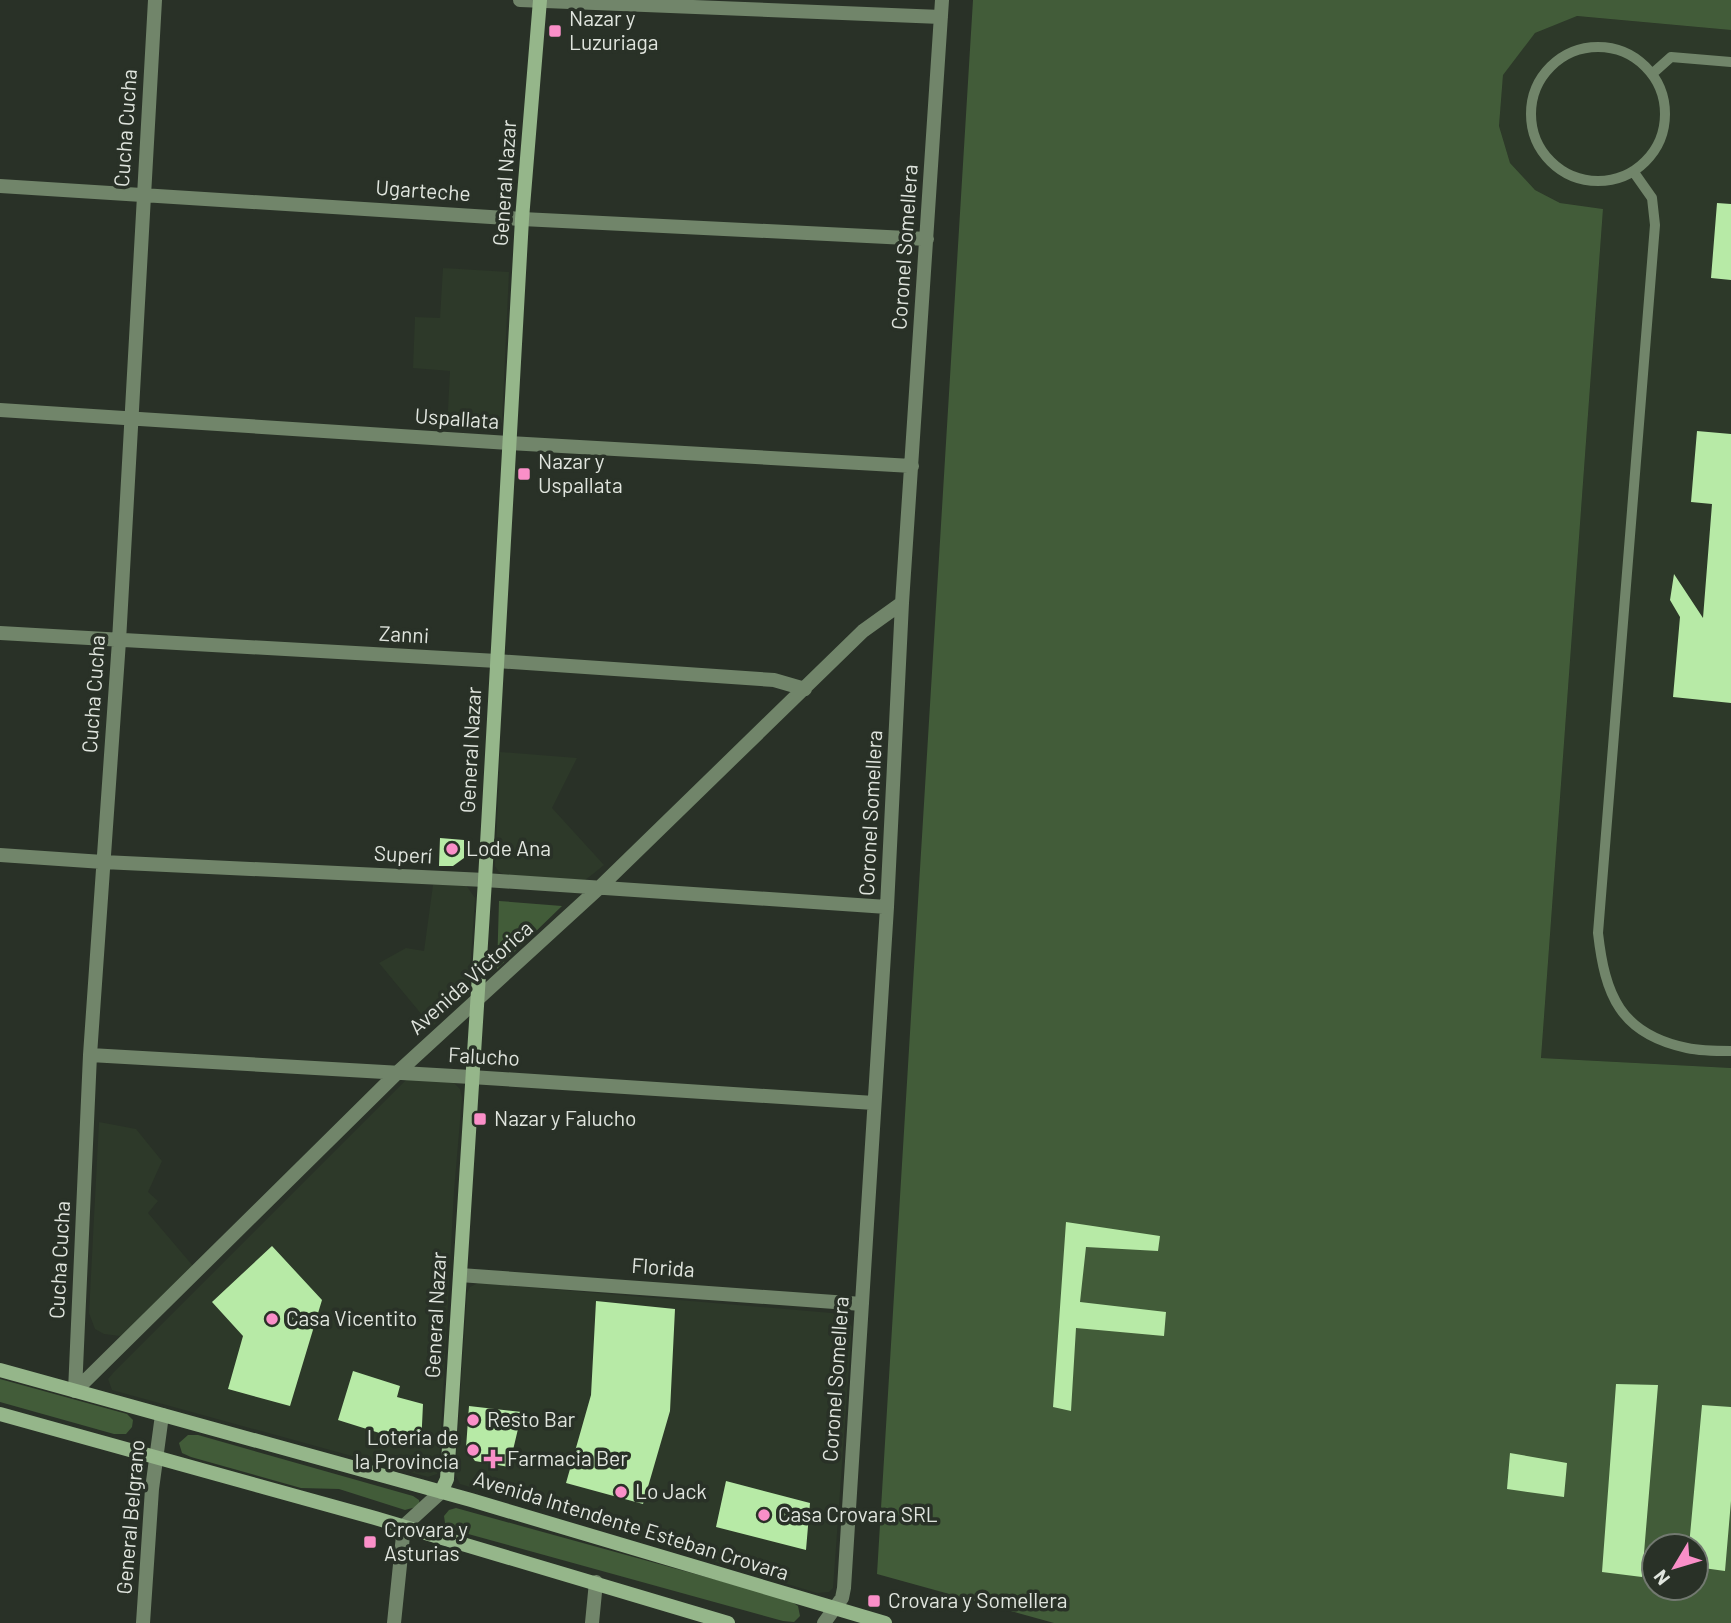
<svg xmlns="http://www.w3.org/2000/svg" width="1731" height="1623" viewBox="0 0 1731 1623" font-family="Barlow,sans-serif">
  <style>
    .built { fill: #2d3929 }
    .green { fill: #425c39; fill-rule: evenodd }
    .building { fill: #b7eaa6 }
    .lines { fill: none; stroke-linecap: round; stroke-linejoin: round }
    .lane { stroke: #71856a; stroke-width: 10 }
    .street { stroke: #71856a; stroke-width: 14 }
    .secondary { stroke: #95b68a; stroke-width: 14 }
    .poi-dot { fill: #fa8fc8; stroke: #293127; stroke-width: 2.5 }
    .labels { text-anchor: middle; stroke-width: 7; stroke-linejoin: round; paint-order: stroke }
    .poi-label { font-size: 21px; fill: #e0e5de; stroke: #293127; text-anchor: start }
    .street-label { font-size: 21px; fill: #e0e5de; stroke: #293127 }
  </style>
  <rect width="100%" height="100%" fill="#293127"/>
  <path class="built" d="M1576,16l155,14v1038l-190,-10 62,-849 -43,-6 -25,-13 -25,-27 -11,-37 4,-52 32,-41z
    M443,268l66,4 -7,150 -4,6 -7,3 -44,-2 3,-58 -37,-3 2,-51 25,1z
    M500,752l77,6 -25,50 52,57 -11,9 -8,6 -80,-5 -6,-3 -4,-6z
    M433,885h33l9,13 -6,86 -6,12 -31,31 -53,-64 27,-15 18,3z
    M408,1078l45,4 7,7 2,9 -8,93 -15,276 -2,7 -9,3 -316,-87 -4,-11 5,-6z
    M99,1122l37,7 26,32 -14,31 10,9 -10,12 45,53 -67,67 -6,3 -16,-2 -9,-5 -6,-16z
    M478,1283l365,31 9,13 -19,261 -4,4 -12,1 -357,-109 -5,-10 12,-181 3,-6z"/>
  <path class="green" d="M973,0h758v30l-154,-14 -42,17 -32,42 -4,51 11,37 25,27 25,13 43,6 -62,849 190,10v555h-677l-177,-49zM1654,1546h42v42h-42z
    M499,901l63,5 -65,63z
    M0,1379l127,35 6,6 -1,7 -6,7h-12l-114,-32z
    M188,1435h10l215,61 6,4 1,6 -15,4 -66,-21 -38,-1 -110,-31 -9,-4 -3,-10z
    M456,1508l333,92 9,6 2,10 -6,6 -11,-1 -333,-92 -5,-6 -1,-7 5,-6z"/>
  <path class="building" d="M1717,203l14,1v76l-20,-2z
    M1697,431l34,3v269l-58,-6 7,-80 -10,-17 4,-26 29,44 9,-114 -21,-2z
    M440,838l24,2v18l-11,8h-14z
    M1066,1222l94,14 -2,15 -72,-4 -6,55 86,10 -2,24 -88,-8 -5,83 -18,-4z
    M272,1246l50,54 -32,106 -62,-17 15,-53 -31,-34z
    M596,1301l79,8 -5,102 -27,93 -77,-21 25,-88z
    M353,1371l47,15 -3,11 26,7 -2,42 -83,-26z
    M1616,1384l42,1 -16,192 -40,-5z
    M1702,1405l29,2v94l-6,70 -29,-4v-21h-7z
    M469,1406l53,6 -13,55 -34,-6 -9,-13z
    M1510,1453l57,10 -3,34 -57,-8z
    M726,1481l84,22 -4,47 -90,-23z"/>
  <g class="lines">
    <path class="lane" d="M1531 114a67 67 0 1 1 134 0a67 67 0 1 1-134 0Z
      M1652,74l19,-17 60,5
      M1633,171l19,27 3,27 -57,708c7,62 22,101 89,115 14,3 30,3 44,3"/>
    <path class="street" d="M520,0l421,17
      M0,186l522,33 405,20
      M0,410l509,33 403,23
      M0,633l497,28 277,19 31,9
      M0,855l103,7 382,18 402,27
      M90,1055l381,22 403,26
      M460,1275l402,29
      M75,1391l15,-336 29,-414 36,-641
      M75,1391l322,-318 203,-186 263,-256 39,-28
      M143,1623l9,-134 10,-74
      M394,1623l10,-97 37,-34
      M592,1623l4,-41
      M824,1623l18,-25 2,-10 43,-681 15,-304 40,-603"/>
    <path class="secondary" d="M0,1370l471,130 414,123
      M0,1414l375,104 353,105
      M441,1492l6,-13 38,-599 37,-661 18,-219"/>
  </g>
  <g class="poi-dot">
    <rect x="548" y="24" width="14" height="14" rx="3.5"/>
    <rect x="517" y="467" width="14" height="14" rx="3.5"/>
    <circle cx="452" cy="849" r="7"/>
    <rect x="473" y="1112" width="14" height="14" rx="3.5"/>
    <circle cx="272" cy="1319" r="7"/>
    <circle cx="473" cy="1420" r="7"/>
    <circle cx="473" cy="1450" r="7"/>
    <path d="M489.5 1448.5h7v7h7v7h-7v7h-7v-7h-7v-7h7z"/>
    <circle cx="621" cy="1492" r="7"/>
    <circle cx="764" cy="1515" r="7"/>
    <rect x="363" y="1535" width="14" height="14" rx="3.5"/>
    <rect x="867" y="1594" width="14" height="14" rx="3.5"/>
  </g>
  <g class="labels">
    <g class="poi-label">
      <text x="569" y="26">Nazar y<tspan x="569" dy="24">Luzuriaga</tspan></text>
      <text x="538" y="469">Nazar y<tspan x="538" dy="24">Uspallata</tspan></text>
      <text x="466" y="856">Lode Ana</text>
      <text x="494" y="1126">Nazar y Falucho</text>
      <text x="286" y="1326">Casa Vicentito</text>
      <text x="487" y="1427">Resto Bar</text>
      <text x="459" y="1445" text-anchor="end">Loteria de<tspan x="459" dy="24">la Provincia</tspan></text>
      <text x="507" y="1466">Farmacia Ber</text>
      <text x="635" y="1499">Lo Jack</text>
      <text x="778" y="1522">Casa Crovara SRL</text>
      <text x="384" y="1537">Crovara y<tspan x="384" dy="24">Asturias</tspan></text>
      <text x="888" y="1608">Crovara y Somellera</text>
    </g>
    <g class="street-label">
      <text transform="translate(126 128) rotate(-86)" y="7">Cucha Cucha</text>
      <text transform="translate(505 183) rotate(-86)" y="7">General Nazar</text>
      <text transform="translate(423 191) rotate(4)" y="7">Ugarteche</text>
      <text transform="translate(905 247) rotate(-86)" y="7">Coronel Somellera</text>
      <text transform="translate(457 419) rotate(4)" y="7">Uspallata</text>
      <text transform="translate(404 635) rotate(3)" y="7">Zanni</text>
      <text transform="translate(94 694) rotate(-86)" y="7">Cucha Cucha</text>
      <text transform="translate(471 750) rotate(-87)" y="7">General Nazar</text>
      <text transform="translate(871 813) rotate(-87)" y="7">Coronel Somellera</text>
      <text transform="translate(403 855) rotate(3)" y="7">Superí</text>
      <text transform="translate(471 978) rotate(-42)" y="7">Avenida Victorica</text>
      <text transform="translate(484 1057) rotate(3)" y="7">Falucho</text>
      <text transform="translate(60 1260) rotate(-87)" y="7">Cucha Cucha</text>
      <text transform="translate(663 1268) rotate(4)" y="7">Florida</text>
      <text transform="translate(436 1315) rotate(-87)" y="7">General Nazar</text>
      <text transform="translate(836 1379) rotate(-86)" y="7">Coronel Somellera</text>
      <text transform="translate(131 1517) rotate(-85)" y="7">General Belgrano</text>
      <text transform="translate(631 1526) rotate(17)" y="7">Avenida Intendente Esteban Crovara</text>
    </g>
  </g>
  <g transform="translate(1675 1567) rotate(232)"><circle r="33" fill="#293127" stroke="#727970" stroke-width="2"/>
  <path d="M0-5L12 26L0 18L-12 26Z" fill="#fa8fc8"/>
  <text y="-10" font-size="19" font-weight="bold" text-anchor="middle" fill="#e0e5de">N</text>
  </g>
</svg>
